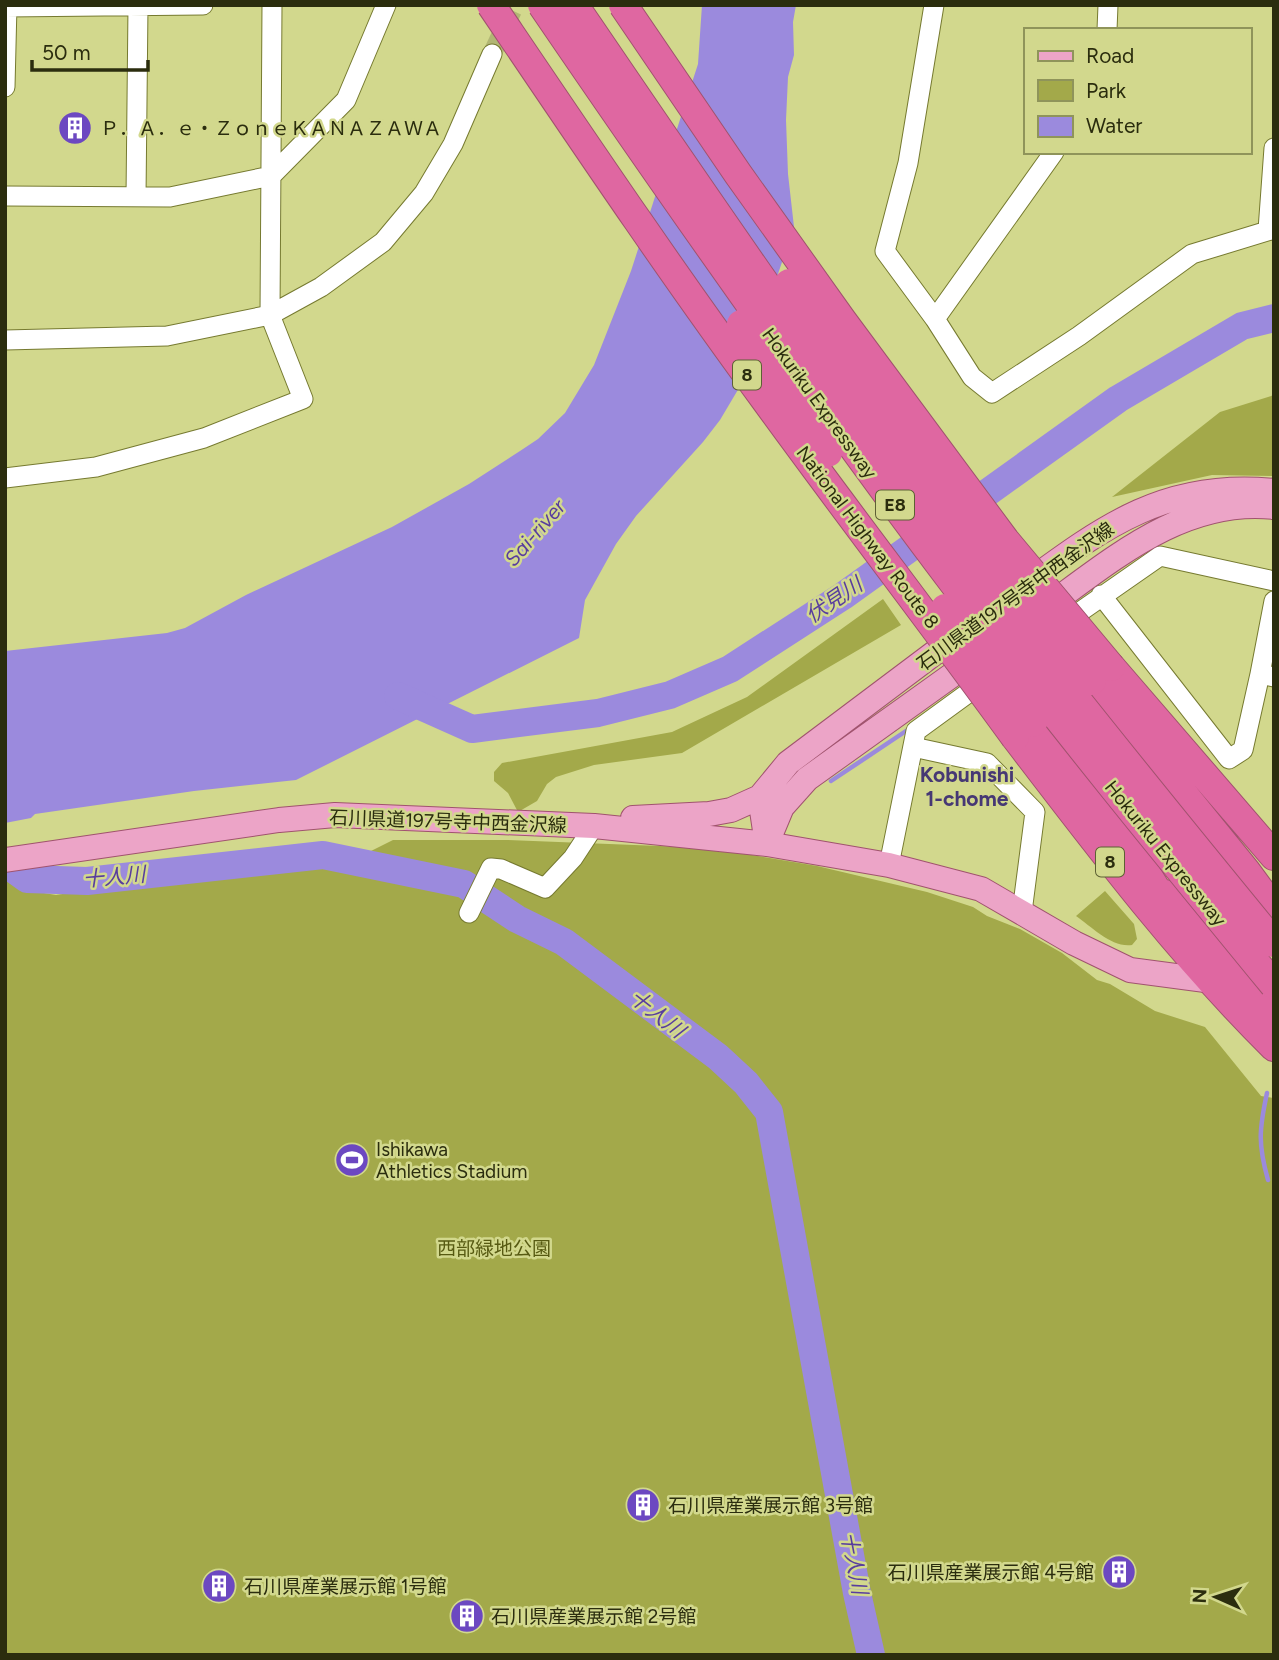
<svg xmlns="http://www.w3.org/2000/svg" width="1279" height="1660" viewBox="0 0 1279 1660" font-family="Figtree,'Noto Sans JP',sans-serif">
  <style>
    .green { fill: #a3a94a }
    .water { fill: #9b8add }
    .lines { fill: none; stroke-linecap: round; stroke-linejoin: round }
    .stream { stroke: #9b8add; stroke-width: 4.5 }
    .river { stroke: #9b8add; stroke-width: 28 }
    .minor-tunnel { stroke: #b1b674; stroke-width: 19; stroke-dasharray: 19 10; stroke-linecap: butt }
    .minor-casing { stroke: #767a30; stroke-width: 21 }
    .major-casing { stroke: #a0536e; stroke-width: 26 }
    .highway-casing { stroke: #a0536e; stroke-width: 30 }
    .minor { stroke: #fff; stroke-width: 19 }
    .major { stroke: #eca4c7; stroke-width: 24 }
    .highway { stroke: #df67a1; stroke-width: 28 }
    .highway-bridge-casing { stroke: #a0536e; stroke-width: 30; stroke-linecap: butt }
    .highway-bridge { stroke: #df67a1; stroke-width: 28 }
    .labels { text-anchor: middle; stroke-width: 5; stroke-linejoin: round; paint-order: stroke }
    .shield { fill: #d2d88d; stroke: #5d6034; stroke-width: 2 }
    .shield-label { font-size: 18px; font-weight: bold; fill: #2b2d0e }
    .poi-label { font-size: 19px; fill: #2b2d0e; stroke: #d2d88d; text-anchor: start }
    .street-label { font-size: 19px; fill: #2b2d0e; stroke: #d2d88d }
    .park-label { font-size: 19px; fill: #575a12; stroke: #d2d88d }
    .water-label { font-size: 21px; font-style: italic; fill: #583d9e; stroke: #d2d88d }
    .neighbourhood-label { font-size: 21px; font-weight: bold; fill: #463874; stroke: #d2d88d }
  </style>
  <rect width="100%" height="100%" fill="#d2d88d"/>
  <path class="green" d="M1274,395v81l-62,-1 -100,22 108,-85z
    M883,599l18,26 -219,128 -88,12 -38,12 -9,7 -10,17 -19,11 -10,-19 -14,-12v-9l8,-9 170,-31 75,-35z
    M393,840h115l202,8 107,18 110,26 46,15 14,9 33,13 42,24 35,27 13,4 45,27 50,16 56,69 13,2v557h-1269v-777l33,14 18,3 104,-16 121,-11 58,-1z
    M1105,891l29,33 3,15 -5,6c-20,3 -40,-18 -56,-29z"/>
  <path class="water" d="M702,5h94l-3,17 1,33 -6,22 -2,43 2,54 6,53 -55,161 -19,32 -17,22 -67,74 -20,28 -31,56 -6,38 -283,142 -102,11 -159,23 -4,4 -26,5v-172l162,-18 18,-5 61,-33 146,-68 77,-43 51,-33 18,-12 27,-26 29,-48 37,-94 67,-207z"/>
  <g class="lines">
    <path class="stream" d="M831,781l78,-52
      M1267,1093c-8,37 -9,51 1,87"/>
    <path class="river" d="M398,696l74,33 126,-16 72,-18 60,-26 113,-73 275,-197 124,-73 32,-8
      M5,863l22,16 60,2 236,-26 141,29 53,35 47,23 154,115 28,26 23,29 88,481 14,62"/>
    <path class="minor-tunnel" d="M492,54l23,-49"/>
    <g class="minor-casing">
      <path id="minor" d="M934,5l-26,158 -23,88 50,68 37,58 20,16 87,-57 113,-82 82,-25
        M5,7l198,-2
        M1107,30l1,-25
        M5,87l2,-82
        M5,196l165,1 101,-21 75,-76 40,-95
        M136,197l2,-191
        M1268,230l6,-82
        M935,319l119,-167
        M5,340l162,-4 103,-21 51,-28 62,-45 41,-49 29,-49 39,-90
        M5,478l91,-11 108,-29 99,-39 -33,-84 2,-310
        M1101,595l128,164 14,-9 17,-76
        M1274,601l-14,73 14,3
        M1061,625l99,-69 114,25
        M913,747l74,16 48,49 -13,100
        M889,865l27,-134 70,-51
        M469,913l22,-45 10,1 44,19 28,-30 21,-32"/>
    </g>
    <g class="major-casing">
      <path id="major" d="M1020,588c83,-61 145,-108 254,-97
        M1041,611c70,-50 141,-114 233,-104
        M633,818l76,-4 22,-4 29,-13
        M767,843l15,-36 25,-28 173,-124
        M767,844l-7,-47 28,-34 173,-130
        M5,860l274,-40 56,-5 259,11 173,18 122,21 92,24 93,54 56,27 83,11"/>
    </g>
    <g class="highway-casing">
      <path id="highway" d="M1111,667l163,189
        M1092,681l154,190 28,38
        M1033,723l110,145 28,45
        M1015,737c82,107 163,215 259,310
        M1165,894l109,128"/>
    </g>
    <use href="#minor" class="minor"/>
    <use href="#major" class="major"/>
    <use href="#highway" class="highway"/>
    <g class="highway-bridge-casing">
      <path id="highway-bridge" d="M491,5c90,133 180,267 275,396 82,113 167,223 249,336
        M542,5c133,195 268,388 410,576 104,138 213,271 322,404
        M574,5c130,191 260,383 402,566 97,126 197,249 298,372
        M623,5l115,169 104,146 163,220 106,127
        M789,283l148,203 155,195
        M741,324l87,129
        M945,608l88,115"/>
    </g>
    <use href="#highway-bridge" class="highway-bridge"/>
  </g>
  <defs>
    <g id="building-disc" transform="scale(1.75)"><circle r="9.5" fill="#6c48c1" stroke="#d2d88d"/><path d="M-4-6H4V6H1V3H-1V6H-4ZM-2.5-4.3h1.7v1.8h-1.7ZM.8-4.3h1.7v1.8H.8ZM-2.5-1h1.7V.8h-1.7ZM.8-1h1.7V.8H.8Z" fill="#fff"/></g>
    <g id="stadium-disc" transform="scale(1.75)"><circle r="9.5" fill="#6c48c1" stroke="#d2d88d"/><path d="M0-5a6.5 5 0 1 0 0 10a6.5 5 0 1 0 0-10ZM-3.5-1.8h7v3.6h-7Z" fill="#fff"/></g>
  </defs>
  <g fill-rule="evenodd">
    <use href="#building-disc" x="75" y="128"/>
    <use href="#stadium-disc" x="352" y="1160"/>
    <use href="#building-disc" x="643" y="1505"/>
    <use href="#building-disc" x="1119" y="1572"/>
    <use href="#building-disc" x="219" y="1586"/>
    <use href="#building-disc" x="467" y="1616"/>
  </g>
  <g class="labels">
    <g class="shield">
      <rect x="733" y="360.5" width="28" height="29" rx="5"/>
      <rect x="876" y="490.5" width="38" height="29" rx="5"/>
      <rect x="1096" y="847.5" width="28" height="29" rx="5"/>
    </g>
    <g class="shield-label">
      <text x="747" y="381">8</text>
      <text x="895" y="511">E8</text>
      <text x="1110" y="868">8</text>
    </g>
    <g class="poi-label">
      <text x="100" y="135">Ｐ．Ａ．ｅ・ＺｏｎｅＫＡＮＡＺＡＷＡ</text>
      <text x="376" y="1156">Ishikawa<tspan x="376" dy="22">Athletics Stadium</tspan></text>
      <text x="668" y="1512">石川県産業展示館 3号館</text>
      <text x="1094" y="1579" text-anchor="end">石川県産業展示館 4号館</text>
      <text x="244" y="1593">石川県産業展示館 1号館</text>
      <text x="491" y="1623">石川県産業展示館 2号館</text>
    </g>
    <g class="street-label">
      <text transform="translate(820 403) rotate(54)" y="7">Hokuriku Expressway</text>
      <text transform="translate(868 537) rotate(53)" y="7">National Highway Route 8</text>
      <text transform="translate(1015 596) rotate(-36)" y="7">石川県道197号寺中西金沢線</text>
      <text transform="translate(448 821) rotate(2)" y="7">石川県道197号寺中西金沢線</text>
      <text transform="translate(1166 853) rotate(51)" y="7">Hokuriku Expressway</text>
    </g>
    <g class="park-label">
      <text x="494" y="1255">西部緑地公園</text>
    </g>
    <g class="water-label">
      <text transform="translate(535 533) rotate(-49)" y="7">Sai-river</text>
      <text transform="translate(834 600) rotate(-34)" y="7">伏見川</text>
      <text transform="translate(114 877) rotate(-5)" y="7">十人川</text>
      <text transform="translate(657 1014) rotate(38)" y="7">十人川</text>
      <text transform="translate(854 1563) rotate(79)" y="7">十人川</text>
    </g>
    <g class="neighbourhood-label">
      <text x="967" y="782">Kobunishi<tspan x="967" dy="24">1-chome</tspan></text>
    </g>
  </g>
  <rect width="1279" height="1660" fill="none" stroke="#2b2d0e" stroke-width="14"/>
  <rect x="1024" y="28" width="228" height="126" fill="#d2d88d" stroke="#8f945a" stroke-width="2"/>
  <rect x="1038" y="51" width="35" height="10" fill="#eca4c7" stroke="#8f945a" stroke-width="2"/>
  <text x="1086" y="63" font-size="21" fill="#2b2d0e">Road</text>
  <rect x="1038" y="80" width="35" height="21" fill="#a3a94a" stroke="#8f945a" stroke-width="2"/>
  <text x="1086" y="98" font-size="21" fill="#2b2d0e">Park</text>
  <rect x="1038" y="116" width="35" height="21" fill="#9b8add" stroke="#8f945a" stroke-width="2"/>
  <text x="1086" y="133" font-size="21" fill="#2b2d0e">Water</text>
  <g transform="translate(1216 1597) rotate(273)" stroke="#d2d88d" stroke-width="5" paint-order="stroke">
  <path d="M0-5L12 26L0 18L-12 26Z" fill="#2b2d0e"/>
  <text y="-10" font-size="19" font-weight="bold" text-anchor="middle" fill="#2b2d0e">N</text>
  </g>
  <path d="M32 60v10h116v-10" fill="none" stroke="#2b2d0e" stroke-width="3.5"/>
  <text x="42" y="60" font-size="21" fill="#2b2d0e" stroke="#d2d88d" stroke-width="5" paint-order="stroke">50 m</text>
</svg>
